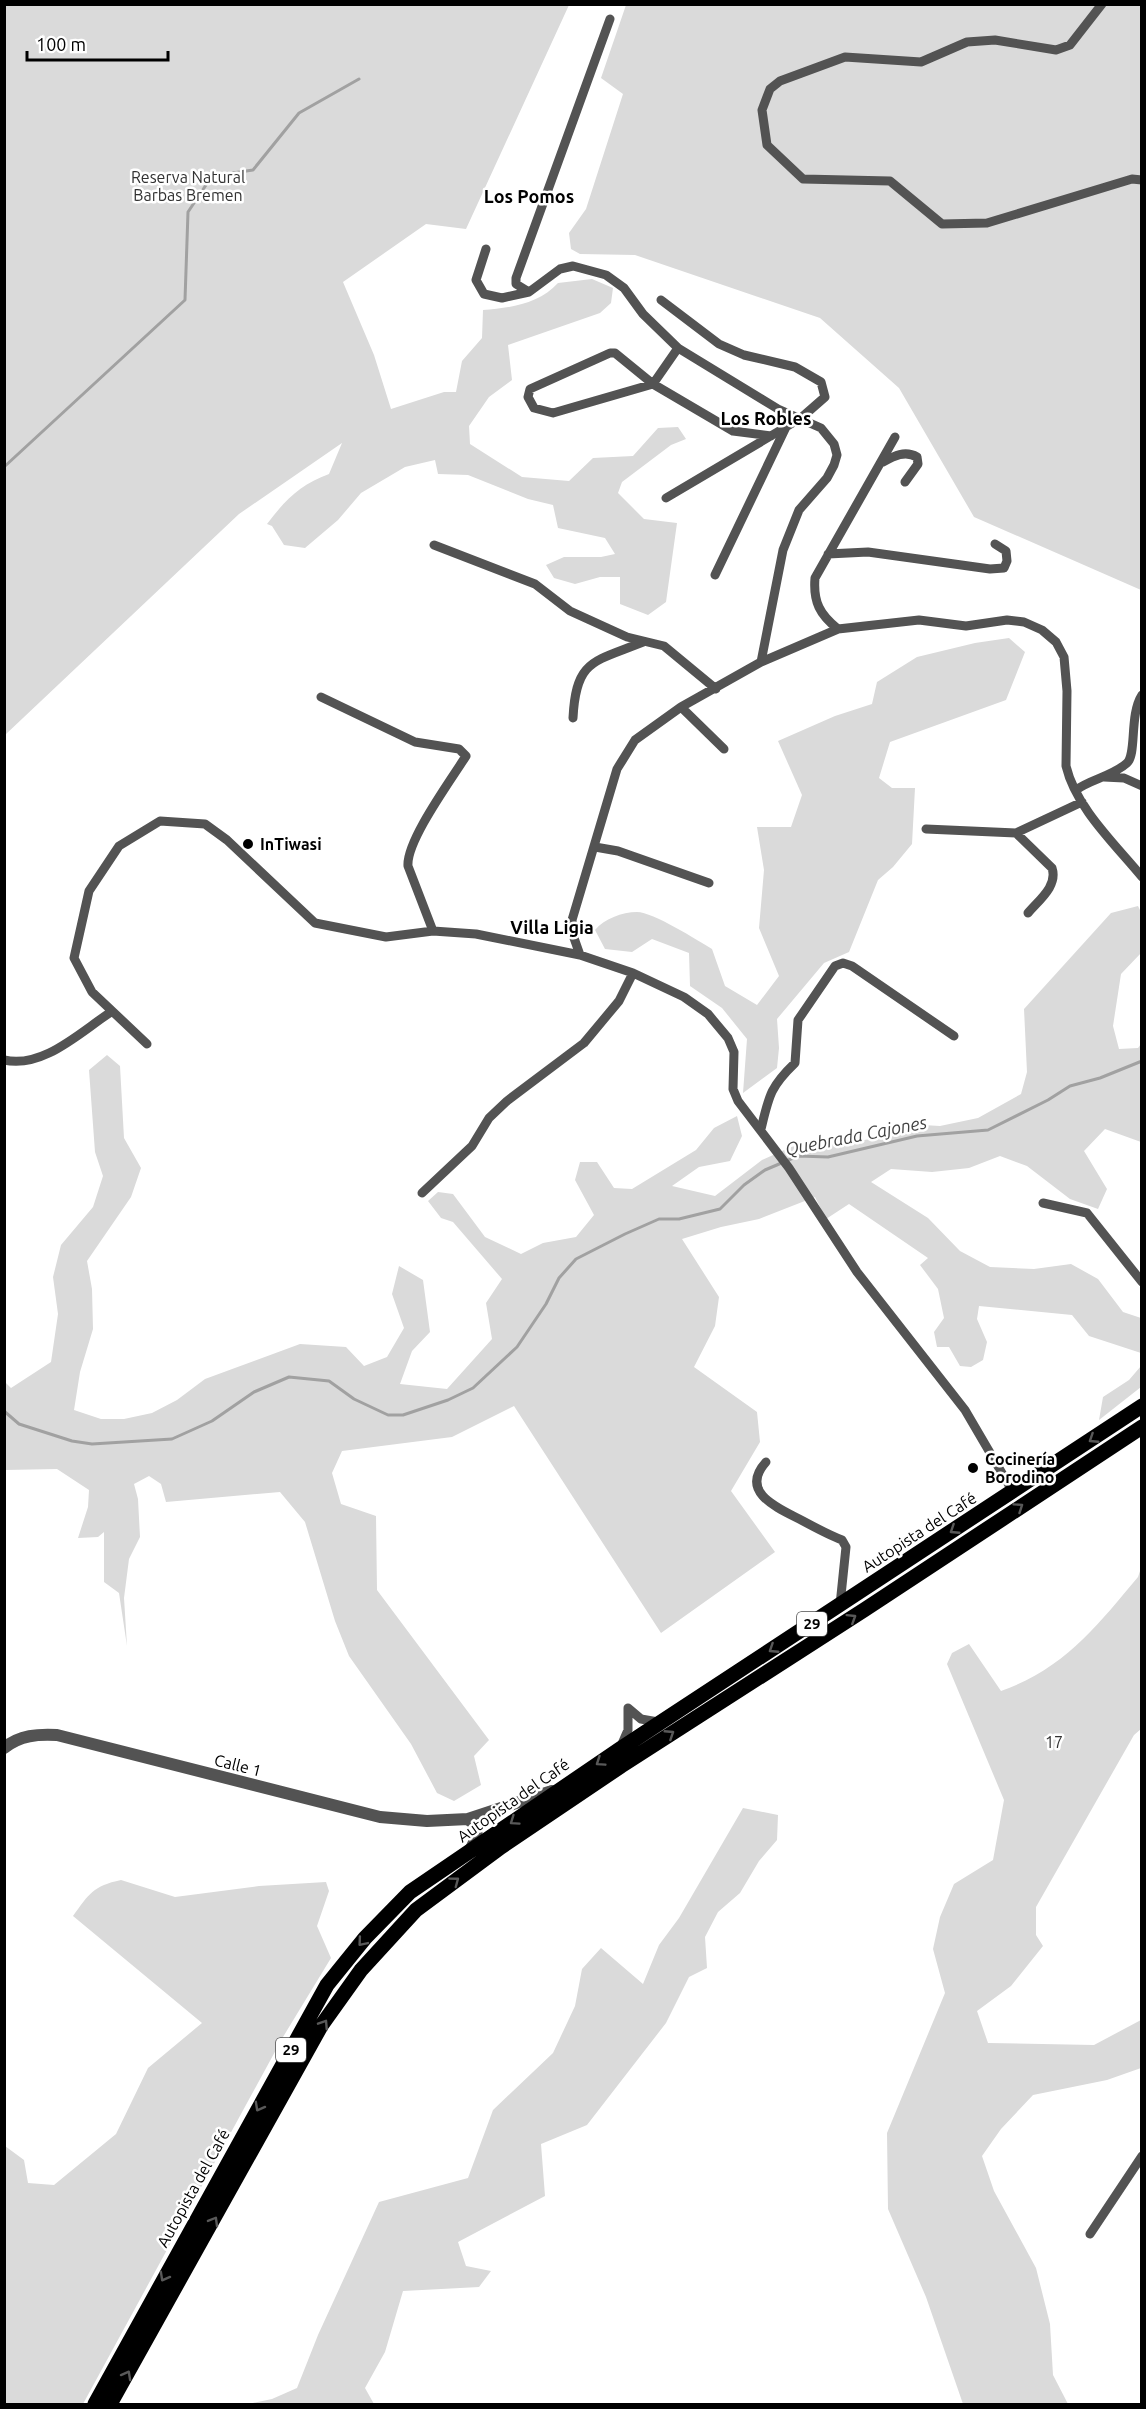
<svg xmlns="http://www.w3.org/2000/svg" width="1146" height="2409" viewBox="0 0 1146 2409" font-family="Ubuntu,sans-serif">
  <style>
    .green { fill: #dadada }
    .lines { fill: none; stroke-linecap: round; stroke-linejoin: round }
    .stream { stroke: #a1a1a1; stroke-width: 3 }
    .minor { stroke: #535353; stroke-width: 9 }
    .tertiary { stroke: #535353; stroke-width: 12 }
    .trunk { stroke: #000; stroke-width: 15 }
    .oneway { stroke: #595959 }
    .poi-dot { fill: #000; stroke: #fff; stroke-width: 2 }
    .labels { text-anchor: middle; stroke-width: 5; stroke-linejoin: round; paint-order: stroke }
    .shield { fill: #fff; stroke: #4c4c4c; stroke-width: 1.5 }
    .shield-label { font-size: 15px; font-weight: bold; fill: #000 }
    .park-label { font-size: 16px; fill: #313131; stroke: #fff }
    .poi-label { font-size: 16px; font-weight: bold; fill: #000; stroke: #fff; text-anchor: start }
    .street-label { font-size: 16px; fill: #000; stroke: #fff }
    .neighbourhood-label { font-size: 18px; font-weight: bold; fill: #000; stroke: #fff }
    .water-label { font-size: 18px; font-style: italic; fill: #424242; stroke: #fff }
  </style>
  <rect width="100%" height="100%" fill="#fff"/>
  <path class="green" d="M5,4l564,1 -103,224 -40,-5 -83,58 31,73 17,54 53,-17h12l6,-31 20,-23 1,-28c27,-2 56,-6 75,-27l34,-4 21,9 -2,15 -11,10 -92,32 4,35 -23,17 -20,29 1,18 52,33 47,4 24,-23 40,-2 25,-28 20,-1 8,12 -15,6 -49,37 -4,11 26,26 33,4 -11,79 -18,13 -28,-11v-27h-20l-25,7 -21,-6 -8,-13 18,-8h37l14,-3 -10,-16 -47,-10 -5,-23 -25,-6 -60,-24 -30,-1 -3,-14 -30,7 -44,26 -23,27 -33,28 -21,-3 -12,-19 -5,-2c18,-24 34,-40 62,-50l13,-31 -103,71 -234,221z
    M626,5h515v585l-167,-73 -75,-129 -79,-70 -185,-63 -55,-1 -9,-5 -2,-16 17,-24 37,-115 -22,-16z
    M1009,638l16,14 -19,48 -116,42 -11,36 13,10h23l-3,56 -19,23 -15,13 -29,72 -25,11 -47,56 2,29 -2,20 -34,25 4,-54 -25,-31 -32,-22 -1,-33 -37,-14 -20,13 -27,-3 -10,-19c9,-11 27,-18 42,-18 16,0 60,28 75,37l13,37 32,19 22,-29 -20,-48 5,-58 -7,-43h34l11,-32 -24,-54 57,-25 37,-12 5,-22 40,-25 58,-14z
    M1138,906l3,6v41l-20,21 -8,52 6,23 19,-1 3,-4v98l-36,-13 -21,22 23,38 -9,20 -28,-10 -43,-33 -27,-10 -31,12 -37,4 -41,-3 -20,13 57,36 32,33 30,16 44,2 37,-5 27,15 25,33 18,6v35l-52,-17 -17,-21 -93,-9 -2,13 10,23 -4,18 -12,7 -11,-1 -11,-19h-12l-3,-15 10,-14 -6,-29 -18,-24 8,-7 -79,-54 -23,15 -11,-22 -56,22 -38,8 -39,12 37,58 -4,29 -21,41 63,45 3,30 -29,49 44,61 -114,81 -147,-227 -62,31 -110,14 -10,22 9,31 35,12 1,74 112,150 -15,16 7,29 -27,16 -17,-8 -26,-49 -62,-88 -14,-35 -30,-99 -25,-30 -114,10 -5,-18 -12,-8 -15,8 4,15 2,38 -11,22 -5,39 3,48 -8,-53 -15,-11v-50l-6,5 -20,1 10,-31 1,-17 -32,-21 -52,1v-88l6,6 40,-26 7,-48 -5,-37 8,-32 32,-38 10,-31 -8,-24 -6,-82 18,-15 13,11 4,72 17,30 -10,29 -44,64 5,28 1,40 -13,43 -6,38 27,9h23l28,-6 25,-13 28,-21 95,-35 46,3 18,19 23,-9 17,-29 -12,-34 7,-28 24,14 7,52 -18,19 -12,33 47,5 45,-50 -6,-36 16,-24 -49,-57 -12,-4 -13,-17 10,-9 15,2 32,43 36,17 22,-11 33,-6 18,-22 -19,-35 5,-18h17l17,26 18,1 64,-39 18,-22 23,-12 5,20 -12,25 -31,6 -27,19 43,10 47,-36 29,-13 20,-5 30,3 33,-7 32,-14 34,2 38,-8 43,-24 6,-22 -3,-63 87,-96z
    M1141,1366v21l-42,33 4,-23 26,-17z
    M1141,1568v161l-7,6 -98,172v28l7,11 -32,40 -34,25 11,32 106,2 47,-25v48l-34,12 -74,15 -32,34 -19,27 12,35 42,77 14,56 3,51 15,29h-105l-37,-107 -38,-88 -1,-76 58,-140 -12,-44 7,-32 14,-33 39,-24 11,-60 -57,-136 5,-11 17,-9 32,47c64,-23 95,-64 137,-114z
    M743,1808l35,7 -1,25 -18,21 -19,32 -22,19 -13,25 2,31 -18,9 -23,46 -79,102 -46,19 4,52 -87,46 8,24 25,5 -12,16 -76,4 -18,61 -20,36 9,16h-126l24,-5 25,-11 21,-53 61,-133 89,-24 25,-68 60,-57 22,-47 7,-37 19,-21 42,36 16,-39 20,-27z
    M121,1880l54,17 84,-11 67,-4 3,9 -12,35 14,32 -48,79 -200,367h-78v-258l19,14 4,23 26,2 62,-51 32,-66 54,-45 -129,-107c16,-22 20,-30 48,-36z"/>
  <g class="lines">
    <path class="stream" d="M4,467l181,-167 3,-88 24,-36 41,-6 46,-57 60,-34
      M4,1411l15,13 53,17 20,3 80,-5 40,-18 42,-29 35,-15 40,4 25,18 34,16h15l45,-15 25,-12 44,-41 29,-43 13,-26 17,-19 49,-25 34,-15h20l41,-10 24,-24 21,-15 33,-14 30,1 89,-21 71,-6 60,-30 22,-14 30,-8 42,-17"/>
    <path class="minor" d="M1102,4l-32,41 -14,5 -61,-10 -28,2 -46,20 -76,-5 -65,24 -10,8 -8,21 5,35 36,34 87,2 52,43 45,-1 145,-44 10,1
      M486,249l-10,31 8,14 18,4 27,-6 31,-23 13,-3 33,9 18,13 19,26 35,34 100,61 43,19 13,16 3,11 -3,10 -7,13 -28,32 -16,40 -22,112
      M529,292l-13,-8v-6l94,-259
      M661,300l58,44 25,11 51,12 26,15 4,15 -24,21 -135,80
      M678,348l-25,36 -38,-31h-5l-80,36 -2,8 6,11 19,5 100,-29 80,47 38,5
      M883,462c11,-6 22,-12 34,-5l1,7 -13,18
      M434,545l101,39 35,27 57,26 37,9 52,43
      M828,554l40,-2 122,17 14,-1 3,-7 -1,-10 -11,-7
      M715,575l71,-148
      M838,629c-18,-14 -25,-27 -23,-51l80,-141
      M321,697l94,45 44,7 7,7c-15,24 -60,85 -58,110l25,65
      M681,707l43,42
      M573,718c3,-59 21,-56 70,-76
      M1104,777l20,1 18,8
      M1076,790c15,-11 37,-14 51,-27 10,-9 2,-48 15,-68
      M926,829l90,4 66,-31
      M1016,833l36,35c6,18 -13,32 -24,45
      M595,847l23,4 91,32
      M580,955l-6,-17 -2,-18 45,-151 18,-29 46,-33 80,-45 77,-33 81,-9 47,6 41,-6 17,2 18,8 14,12 8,15 3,34 -1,75c10,42 49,78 76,111
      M147,1044l-55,-52 -18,-34 15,-67 30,-45 41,-25 45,3 22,16 88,83 71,14 47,-6 43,3 104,21 53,18 51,24 24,17 20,24 6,14 -1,37 5,12 51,67 68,104 108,138 48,82
      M4,1060c39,9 76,-28 107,-48
      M761,1129c8,-33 9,-42 34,-66l3,-43 37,-54 8,-3 9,3 102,70
      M422,1193l50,-47 17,-28 18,-17 77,-58 35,-42 14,-28
      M1043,1203l44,10 55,69
      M766,1462c-28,31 14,47 37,59 13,7 26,14 39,19l4,7 -6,58
      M628,1708l13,11 17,3
      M621,1746l7,-16v-22
      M1090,2234l52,-78"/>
    <path class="tertiary" d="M4,1748c16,-13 34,-14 53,-13l323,82 47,4 41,-2 84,-28
      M468,1819c14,10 8,21 1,33"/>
    <path class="trunk" d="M95,2404l232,-419 38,-47 45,-46 210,-143 522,-343
      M110,2404l211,-378 40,-56 55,-60 85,-63 120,-81 243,-156 278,-183"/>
  </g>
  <defs><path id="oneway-chevron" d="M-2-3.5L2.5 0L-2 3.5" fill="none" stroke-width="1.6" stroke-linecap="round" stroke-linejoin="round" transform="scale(1.5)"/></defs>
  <g class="oneway">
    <use href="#oneway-chevron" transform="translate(1093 1439) rotate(147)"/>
    <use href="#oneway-chevron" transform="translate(1019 1507) rotate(-34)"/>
    <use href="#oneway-chevron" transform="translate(954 1530) rotate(147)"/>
    <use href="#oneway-chevron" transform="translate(852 1618) rotate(-32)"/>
    <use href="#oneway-chevron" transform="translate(773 1649) rotate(147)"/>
    <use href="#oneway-chevron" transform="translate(670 1734) rotate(-33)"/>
    <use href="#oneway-chevron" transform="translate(600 1762) rotate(146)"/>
    <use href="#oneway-chevron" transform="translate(514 1821) rotate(145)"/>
    <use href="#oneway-chevron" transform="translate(455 1881) rotate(-37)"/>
    <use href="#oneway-chevron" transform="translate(362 1942) rotate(130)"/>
    <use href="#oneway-chevron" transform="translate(324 2024) rotate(-57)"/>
    <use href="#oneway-chevron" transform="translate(259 2107) rotate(119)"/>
    <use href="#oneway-chevron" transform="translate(214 2221) rotate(-60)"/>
    <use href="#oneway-chevron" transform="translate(164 2277) rotate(119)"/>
    <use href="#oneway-chevron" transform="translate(127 2375) rotate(-61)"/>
  </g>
  <g class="poi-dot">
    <circle cx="248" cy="844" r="6"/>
    <circle cx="973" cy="1468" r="6"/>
  </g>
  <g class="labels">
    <g class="shield">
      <rect x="797" y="1612" width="30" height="24" rx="4.5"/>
      <rect x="276" y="2038" width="30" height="24" rx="4.5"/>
    </g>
    <g class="shield-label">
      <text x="812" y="1629">29</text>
      <text x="291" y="2055">29</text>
    </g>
    <g class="park-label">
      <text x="188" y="183">Reserva Natural<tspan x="188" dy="18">Barbas Bremen</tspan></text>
      <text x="1054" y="1748">17</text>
    </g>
    <g class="poi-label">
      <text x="260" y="850">InTiwasi</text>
      <text x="985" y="1465">Cocinería<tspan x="985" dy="18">Borodino</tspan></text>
    </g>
    <g class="street-label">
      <text transform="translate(919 1532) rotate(-33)" y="6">Autopista del Café</text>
      <text transform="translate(238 1765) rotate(14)" y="6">Calle 1</text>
      <text transform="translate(513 1800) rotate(-35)" y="6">Autopista del Café</text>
      <text transform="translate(193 2188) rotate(-61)" y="6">Autopista del Café</text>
    </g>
    <g class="neighbourhood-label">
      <text x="529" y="203">Los Pomos</text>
      <text x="766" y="425">Los Robles</text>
      <text x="552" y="934">Villa Ligia</text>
    </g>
    <g class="water-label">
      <text transform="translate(856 1136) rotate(-11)" y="6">Quebrada Cajones</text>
    </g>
  </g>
  <rect width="1146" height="2409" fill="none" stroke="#000000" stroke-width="12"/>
  <path d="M27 51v9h141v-9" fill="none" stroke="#000000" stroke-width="3"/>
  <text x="36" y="51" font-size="18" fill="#000000" stroke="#ffffff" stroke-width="4.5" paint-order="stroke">100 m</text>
</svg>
